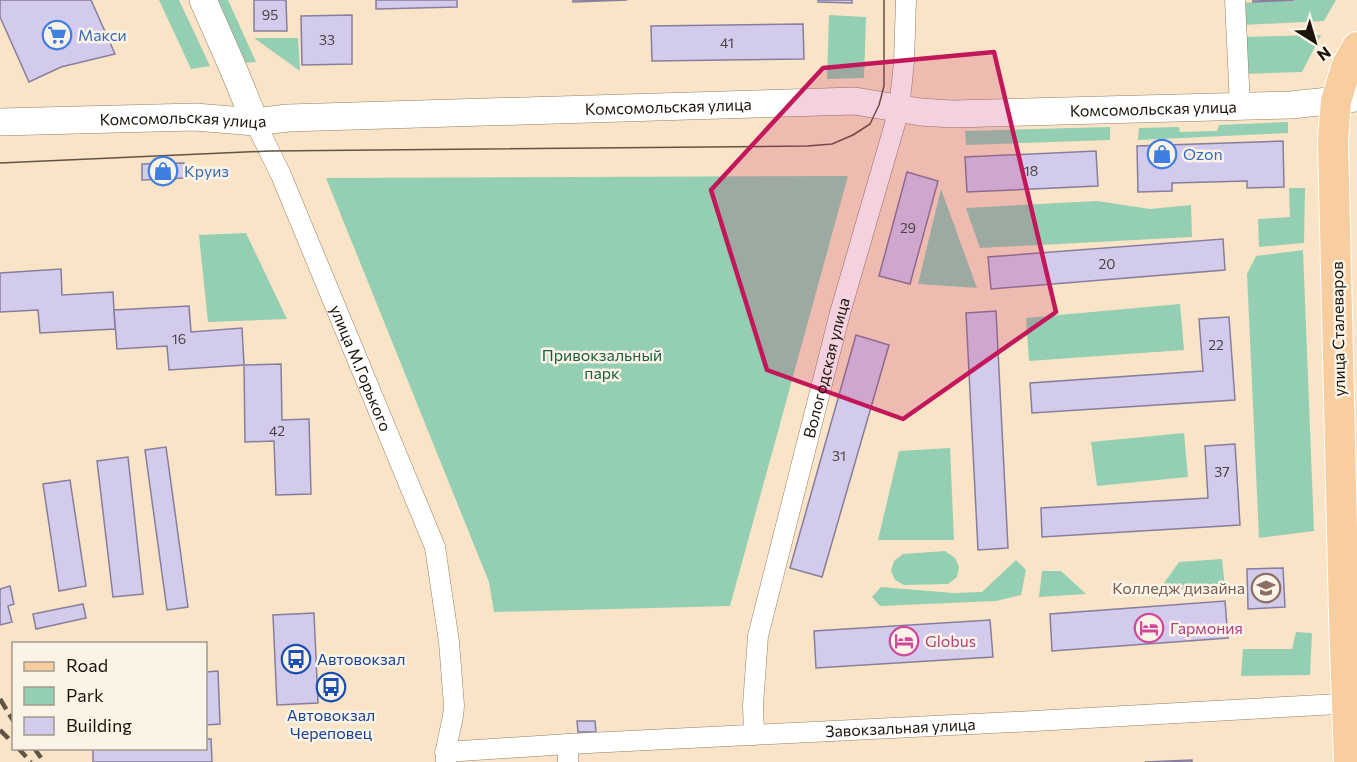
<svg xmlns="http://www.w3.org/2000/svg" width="1357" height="762" viewBox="0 0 1357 762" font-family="Commissioner,sans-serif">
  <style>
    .green { fill: #94cfb3 }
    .building { fill: #d3cbeb; stroke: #867e9c; stroke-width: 1.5 }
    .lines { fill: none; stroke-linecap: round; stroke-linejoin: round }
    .street-casing { stroke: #927f64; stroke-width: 21 }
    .secondary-casing { stroke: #927f64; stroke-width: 28 }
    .primary-casing { stroke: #fff; stroke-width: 32 }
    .street { stroke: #fff; stroke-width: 20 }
    .secondary { stroke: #fff; stroke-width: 27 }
    .primary { stroke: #f8cea1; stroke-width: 30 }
    .tram { stroke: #605444; stroke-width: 1.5 }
    .rail { stroke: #605444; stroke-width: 4.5; stroke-dasharray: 12 6; stroke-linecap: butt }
    .primary-bridge-casing { stroke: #fff; stroke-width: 32; stroke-linecap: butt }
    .primary-bridge { stroke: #f8cea1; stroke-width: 30 }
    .marked { fill: #c2185b; fill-opacity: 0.2; stroke: #c2185b; stroke-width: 4.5; stroke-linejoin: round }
    .labels { text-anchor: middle; stroke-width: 5; stroke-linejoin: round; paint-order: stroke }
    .number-label { font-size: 14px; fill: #4a4242 }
    .shop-label { font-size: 16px; fill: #366cbe; stroke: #fcf3e7; text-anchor: start }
    .street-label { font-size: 16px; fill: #1c140a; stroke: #fcf3e7 }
    .park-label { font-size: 16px; fill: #195e43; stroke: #fcf3e7 }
    .education-label { font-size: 16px; fill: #785e54; stroke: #fcf3e7; text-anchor: end }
    .hotel-label { font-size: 16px; fill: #b23c85; stroke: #fcf3e7; text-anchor: start }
    .transit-label { font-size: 16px; fill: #164399; stroke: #fcf3e7; text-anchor: start }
  </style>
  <rect width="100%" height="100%" fill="#f9e4c7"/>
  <path class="green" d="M159,0h20l31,66 -19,3z
    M215,0h13l28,62 -13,1z
    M1296,0h40l-12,21 -82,4 -1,-22z
    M829,15l37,2 -2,61 -37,1z
    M1321,35l-19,37 -57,2 -2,-37z
    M254,38h44l2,33z
    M1288,122v11l-150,7 1,-12 40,-1 1,5 33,-1h4l2,-6z
    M1110,127v13l-144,5 -1,-14z
    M848,176l-118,430 -236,6 -5,-30 -163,-404z
    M1289,188h16l-1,55 -45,4 -1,-28 32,-2z
    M941,189l36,99 -59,-4z
    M1097,201l53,8 41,-4 1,32 -212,11 -14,-40z
    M246,233l41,86 -79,3 -9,-87z
    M1303,250l11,281 -55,7 -12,-264 9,-18z
    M1180,304l4,46 -155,11 -3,-43z
    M1184,433l4,44 -91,9 -6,-44z
    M950,448l4,92h-76l21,-89z
    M945,551l10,7 4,9 -2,10 -9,7 -44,1 -9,-5 -4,-9 3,-10 9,-7z
    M1222,559l3,28 -66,3 20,-28z
    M1016,560l10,10 -5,25 -25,6 -116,5 -8,-9 9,-10 72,6 29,-1z
    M1042,571h19l25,23 -47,3z
    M1296,632l16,1 -2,42 -69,1 2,-27h49z"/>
  <path class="building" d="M0,0h91l24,54 -54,13 -32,15 -29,-65z
    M254,0h32l1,31h-33z
    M376,0h81v7l-81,2z
    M573,0h54l-54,2z
    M818,0h34v3l-34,-1z
    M1253,0h41l-41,2z
    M352,15v49l-50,1 -1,-49z
    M803,24l1,35 -152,2 -1,-35z
    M1283,141l1,46 -37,1v-7l-75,2v8l-34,1 -1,-46z
    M1096,151l2,35 -131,6 -2,-35z
    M184,163v15l-42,2v-16z
    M907,172l31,9 -28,103 -31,-8z
    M1223,239l2,31 -234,19 -3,-32z
    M61,269l1,26 51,-3 2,37 -75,4 -2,-23 -38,2v-39z
    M189,306l2,26 51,-4 2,37 -75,5 -2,-24 -50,3 -3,-39z
    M996,311l12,237 -30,2 -12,-237z
    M1229,317l6,83 -203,13 -2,-30 173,-12 -4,-52z
    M856,335l33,10 -67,232 -32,-9z
    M281,364l1,56 27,-1 2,75 -35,1 -2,-54 -29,1 -1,-77z
    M1235,444l5,81 -198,12 -1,-29 167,-10 -3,-52z
    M166,447l22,160 -21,3 -22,-160z
    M128,457l15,137 -30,3 -16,-136z
    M70,480l16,106 -27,5 -16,-107z
    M1283,568l2,39 -37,2 -1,-40z
    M10,586l4,18 -6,2 4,16 -12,3v-36z
    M1225,601l3,37 -176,13 -2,-37z
    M83,604l3,14 -50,11 -3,-15z
    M314,613l4,90 -41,2 -4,-90z
    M990,620l3,37 -177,11 -2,-37z
    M218,671l2,53 -14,1v-53z
    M577,721h18l1,11h-18z
    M206,739h5l1,23h-119v-14h113z
    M1192,760v2h-47z"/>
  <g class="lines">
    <g class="street-casing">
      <g id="street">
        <path d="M1235,0l5,106"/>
        <path id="s1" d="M255,122l26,53 154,372 14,95 5,63c0,19 -10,38 -8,57"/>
        <path id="s2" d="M754,735l-1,-30 5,-69 82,-323 59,-203 5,-48 2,-62"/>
        <path d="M568,744v18"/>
        <path id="s3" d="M445,752l123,-8 466,-23 323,-18"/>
      </g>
    </g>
    <g class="secondary-casing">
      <g id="secondary">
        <path d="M203,0l30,68 22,54"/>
        <path id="s4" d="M0,122l195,-5 60,5 33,-4 567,-17 65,11 32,2 339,-9 66,-7"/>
      </g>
    </g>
    <g class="primary-casing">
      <path id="primary" d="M1344,616l-11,-476 3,-39 11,-36 10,-18"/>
    </g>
    <use href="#street" class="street"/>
    <use href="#secondary" class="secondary"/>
    <use href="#primary" class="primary"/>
    <path class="tram" d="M0,163l270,-12 537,-5 25,-2 21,-9 17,-11 9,-19 5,-19v-86"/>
    <path class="rail" d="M0,699l14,23
      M0,730l14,14
      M18,748l13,14
      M34,748l10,14"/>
    <g class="primary-bridge-casing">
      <path id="primary-bridge" d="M1344,616l5,146"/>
    </g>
    <use href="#primary-bridge" class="primary-bridge"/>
  </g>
  <path class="marked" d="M994,52l62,260 -153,107 -136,-49 -56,-180 112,-122z"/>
  <defs>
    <g id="supermarket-ring" transform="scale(1.5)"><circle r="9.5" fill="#fcf3e7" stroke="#3f7fe0" stroke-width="1.5"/><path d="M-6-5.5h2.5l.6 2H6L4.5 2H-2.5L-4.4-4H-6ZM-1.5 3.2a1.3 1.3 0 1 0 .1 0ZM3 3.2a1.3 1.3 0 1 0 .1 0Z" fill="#3f7fe0"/></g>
    <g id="shop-ring" transform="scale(1.5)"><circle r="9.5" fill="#fcf3e7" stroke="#3f7fe0" stroke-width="1.5"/><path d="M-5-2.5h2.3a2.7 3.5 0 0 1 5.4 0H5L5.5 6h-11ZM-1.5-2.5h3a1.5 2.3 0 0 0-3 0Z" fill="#3f7fe0"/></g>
    <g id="university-ring" transform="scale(1.5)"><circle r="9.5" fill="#fcf3e7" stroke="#8d6e63" stroke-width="1.5"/><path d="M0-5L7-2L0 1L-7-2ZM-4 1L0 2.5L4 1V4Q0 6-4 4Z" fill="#8d6e63"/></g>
    <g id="hotel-ring" transform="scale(1.5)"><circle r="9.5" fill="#fcf3e7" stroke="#d1479c" stroke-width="1.5"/><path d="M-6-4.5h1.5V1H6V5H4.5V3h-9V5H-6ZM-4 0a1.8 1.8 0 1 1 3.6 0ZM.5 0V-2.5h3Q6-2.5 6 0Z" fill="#d1479c"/></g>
    <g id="bus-ring" transform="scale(1.5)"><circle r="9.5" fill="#fcf3e7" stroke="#1a4fb4" stroke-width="1.5"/><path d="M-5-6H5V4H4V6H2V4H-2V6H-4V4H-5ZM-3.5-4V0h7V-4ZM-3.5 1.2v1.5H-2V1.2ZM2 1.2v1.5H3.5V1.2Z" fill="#1a4fb4"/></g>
  </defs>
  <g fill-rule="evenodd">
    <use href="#supermarket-ring" x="57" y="35"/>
    <use href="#shop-ring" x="1162" y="154"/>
    <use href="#shop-ring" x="163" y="171"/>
    <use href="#university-ring" x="1266" y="588"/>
    <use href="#hotel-ring" x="1149" y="628"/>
    <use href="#hotel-ring" x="904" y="641"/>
    <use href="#bus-ring" x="296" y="659"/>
    <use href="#bus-ring" x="331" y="687"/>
  </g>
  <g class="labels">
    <g class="number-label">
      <text x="270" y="20">95</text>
      <text x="327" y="45">33</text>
      <text x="727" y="48">41</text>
      <text x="1031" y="176">18</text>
      <text x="908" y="233">29</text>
      <text x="1107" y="269">20</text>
      <text x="179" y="344">16</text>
      <text x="1216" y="350">22</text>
      <text x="277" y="436">42</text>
      <text x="839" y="461">31</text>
      <text x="1222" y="477">37</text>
    </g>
    <g class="shop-label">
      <text x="78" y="41">Макси</text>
      <text x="1183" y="160">Ozon</text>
      <text x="184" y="177">Круиз</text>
    </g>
    <g class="street-label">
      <text dy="6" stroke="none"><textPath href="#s4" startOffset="669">Комсомольская улица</textPath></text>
      <text dy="6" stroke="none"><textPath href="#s4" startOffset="1155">Комсомольская улица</textPath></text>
      <text dy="6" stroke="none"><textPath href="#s4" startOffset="183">Комсомольская улица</textPath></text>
      <text transform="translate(1338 329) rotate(-91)" y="6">улица Сталеваров</text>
      <text dy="6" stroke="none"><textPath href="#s2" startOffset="376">Вологодская улица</textPath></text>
      <text dy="6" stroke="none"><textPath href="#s1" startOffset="268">улица М.Горького</textPath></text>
      <text dy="6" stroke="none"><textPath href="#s3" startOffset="456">Завокзальная улица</textPath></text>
    </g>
    <g class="park-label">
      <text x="602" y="361">Привокзальный<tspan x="602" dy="18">парк</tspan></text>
    </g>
    <g class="education-label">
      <text x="1245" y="594">Колледж дизайна</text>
    </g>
    <g class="hotel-label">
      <text x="1170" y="634">Гармония</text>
      <text x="925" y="647">Globus</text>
    </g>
    <g class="transit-label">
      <text x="317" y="665">Автовокзал</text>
      <text x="331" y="721" text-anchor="middle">Автовокзал<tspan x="331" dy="18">Череповец</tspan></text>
    </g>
  </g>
  <rect x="12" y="642" width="195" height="108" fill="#fcf3e7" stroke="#a29a8f" stroke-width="1.5"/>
  <rect x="24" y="662" width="30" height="9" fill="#f8cea1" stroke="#a29a8f" stroke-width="1.5"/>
  <text x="66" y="672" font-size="18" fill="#1c140a">Road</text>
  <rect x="24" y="687" width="30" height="18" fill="#94cfb3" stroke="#a29a8f" stroke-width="1.5"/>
  <text x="66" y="702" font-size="18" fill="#1c140a">Park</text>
  <rect x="24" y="717" width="30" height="18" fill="#d3cbeb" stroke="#a29a8f" stroke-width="1.5"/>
  <text x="66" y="732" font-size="18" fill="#1c140a">Building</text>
  <g transform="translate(1315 42) rotate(143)" stroke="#fcf3e7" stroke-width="4.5" paint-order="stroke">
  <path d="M0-4.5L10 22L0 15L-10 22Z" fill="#1c140a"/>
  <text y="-9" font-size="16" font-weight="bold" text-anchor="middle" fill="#1c140a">N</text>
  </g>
</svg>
